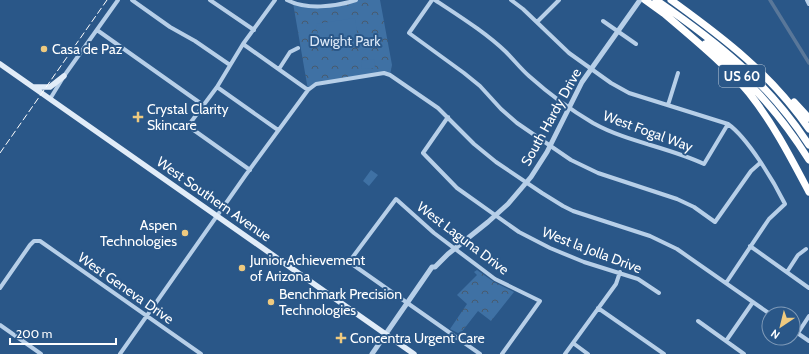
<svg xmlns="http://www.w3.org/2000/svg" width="809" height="354" viewBox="0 0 809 354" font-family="Cabin,sans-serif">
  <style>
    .forest { fill: url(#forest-crowns) }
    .pitch { fill: #3f71a4 }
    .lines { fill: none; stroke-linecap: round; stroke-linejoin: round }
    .canal { stroke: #597799; stroke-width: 3.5 }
    .minor { stroke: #b7cfe8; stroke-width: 4 }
    .tertiary { stroke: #b7cfe8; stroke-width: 5 }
    .secondary { stroke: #e1ecf8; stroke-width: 5.5 }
    .motorway { stroke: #fff; stroke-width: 7 }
    .rail { stroke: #fff; stroke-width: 1; stroke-dasharray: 7 3; stroke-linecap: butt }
    .poi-dot { fill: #efca7f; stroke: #2a5788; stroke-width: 1.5 }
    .labels { text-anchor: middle; stroke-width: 4; stroke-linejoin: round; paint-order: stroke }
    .shield { fill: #2a5788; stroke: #bfcddb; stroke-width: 1 }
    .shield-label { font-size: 13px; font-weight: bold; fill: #fff }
    .park-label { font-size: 14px; fill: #dbe8f7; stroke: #2a5788 }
    .poi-label { font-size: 14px; fill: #fff; stroke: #2a5788; text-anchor: start }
    .street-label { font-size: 14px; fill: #fff; stroke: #2a5788 }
  </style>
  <defs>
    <pattern id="forest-crowns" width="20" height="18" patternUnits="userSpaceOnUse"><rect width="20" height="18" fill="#3f71a4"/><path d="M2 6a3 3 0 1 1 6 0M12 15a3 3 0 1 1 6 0" fill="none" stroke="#475b6f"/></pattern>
  </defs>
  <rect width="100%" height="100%" fill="#2a5788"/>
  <path class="forest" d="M356,0h24l12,65 -2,10 -6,-2 -68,11 -8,6 -15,-87 21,4z
    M477,270l17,12 20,10 -23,29 -13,-10 -18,23 -10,-5 17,-25 -10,-9 20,-20 -3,-3z"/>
  <path class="pitch" d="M355,18l3,21 -38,6 -4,-21z
    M374,59l1,9 -13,1 -1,-8z
    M371,170l7,5 -9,11 -6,-5z"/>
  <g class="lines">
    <path class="canal" d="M770,0l39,63"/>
    <path class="minor" d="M132,0l38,27 25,14 35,24
      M210,0l44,30
      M287,0c19,10 48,7 69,0
      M432,0l-23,33 55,40 16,13 21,23 16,14 54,37 27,13 79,26 17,8 21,15 36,-51 9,-8
      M435,0c24,16 50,32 71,52 8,8 15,17 23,24 19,17 42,34 64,47 34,19 75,24 111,41l24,-40
      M511,0l12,9 46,44 42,30 18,10 99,31c20,14 46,58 57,80l-16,15 -43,64
      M807,0l2,4
      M603,21l33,23
      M537,22l22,-22
      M97,30l106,75
      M243,44l65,46
      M279,69l11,-17 8,-4
      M217,87l61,43
      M50,99l14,-23 54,-76
      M668,105l10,-32
      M448,117l-25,36 34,35 62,44 31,16 34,14 54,17 21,14
      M250,170l-62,-44 29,-39 26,-43 32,-44
      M750,246l59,42
      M787,272l11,-17 8,-6
      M0,288l30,-43 4,-4h6l161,113
      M598,308l66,46
      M698,321l46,33
      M0,325l41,29
      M793,330l16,11
      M798,333l11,-17
      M726,341l27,-39
      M573,343l15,11
      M120,354l125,-178 63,-86 8,-6 68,-11 6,2 48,33 36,36 22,18 46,31 21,13 10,5 77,25 27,13 93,65
      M480,354l-131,-92 47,-63 38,34 61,46 45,22 -38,53
      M565,354l51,-70 4,-12"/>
    <path class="tertiary" d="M372,354l60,-87h3l13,-13 40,-32 20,-18 23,-27 16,-25 35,-70 58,-82"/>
    <path class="secondary" d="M0,64l414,290
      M33,87h17l14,-11"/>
    <path class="motorway" d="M645,0l18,13
      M656,0c61,42 112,82 153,145
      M671,0c54,39 100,74 138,129
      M660,10c30,26 63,52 89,83 24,30 42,65 60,99
      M705,44c41,32 76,71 104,116
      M794,102l15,16"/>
    <path class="rail" d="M0,153l107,-153"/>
  </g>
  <g class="poi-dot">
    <circle cx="44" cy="49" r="4"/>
    <path d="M136 111h4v4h4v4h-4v4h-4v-4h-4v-4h4z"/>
    <circle cx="185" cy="233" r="4"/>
    <circle cx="242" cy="268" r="4"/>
    <circle cx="271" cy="302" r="4"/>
    <path d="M339 332h4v4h4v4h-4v4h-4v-4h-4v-4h4z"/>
  </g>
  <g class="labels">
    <rect class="shield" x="719" y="65" width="46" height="22" rx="3"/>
    <g class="shield-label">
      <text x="742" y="81">US 60</text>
    </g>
    <g class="park-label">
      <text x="345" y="46">Dwight Park</text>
    </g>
    <g class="poi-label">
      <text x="52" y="54">Casa de Paz</text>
      <text x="147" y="114">Crystal Clarity<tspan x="147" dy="16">Skincare</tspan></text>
      <text x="177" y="230" text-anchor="end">Aspen<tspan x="177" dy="16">Technologies</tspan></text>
      <text x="250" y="265">Junior Achievement<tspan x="250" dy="16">of Arizona</tspan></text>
      <text x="279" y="299">Benchmark Precision<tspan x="279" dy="16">Technologies</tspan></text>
      <text x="350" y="343">Concentra Urgent Care</text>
    </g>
    <g class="street-label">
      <text transform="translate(551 117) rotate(-61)" y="5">South Hardy Drive</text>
      <text transform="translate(648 131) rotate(20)" y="5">West Fogal Way</text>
      <text transform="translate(214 199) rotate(35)" y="5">West Southern Avenue</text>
      <text transform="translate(463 238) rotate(37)" y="5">West Laguna Drive</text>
      <text transform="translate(592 250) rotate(21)" y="5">West la Jolla Drive</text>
      <text transform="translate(126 288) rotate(35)" y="5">West Geneva Drive</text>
    </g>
  </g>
  <g transform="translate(781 326) rotate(215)"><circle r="19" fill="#2a5788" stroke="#7f9ab8"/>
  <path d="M0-3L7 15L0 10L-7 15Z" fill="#efca7f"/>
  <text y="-6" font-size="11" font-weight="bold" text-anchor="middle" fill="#ffffff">N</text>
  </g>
  <path d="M10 338v6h106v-6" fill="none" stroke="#ffffff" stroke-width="2"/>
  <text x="16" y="338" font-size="12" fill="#ffffff" stroke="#2a5788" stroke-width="3" paint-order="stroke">200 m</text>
</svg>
